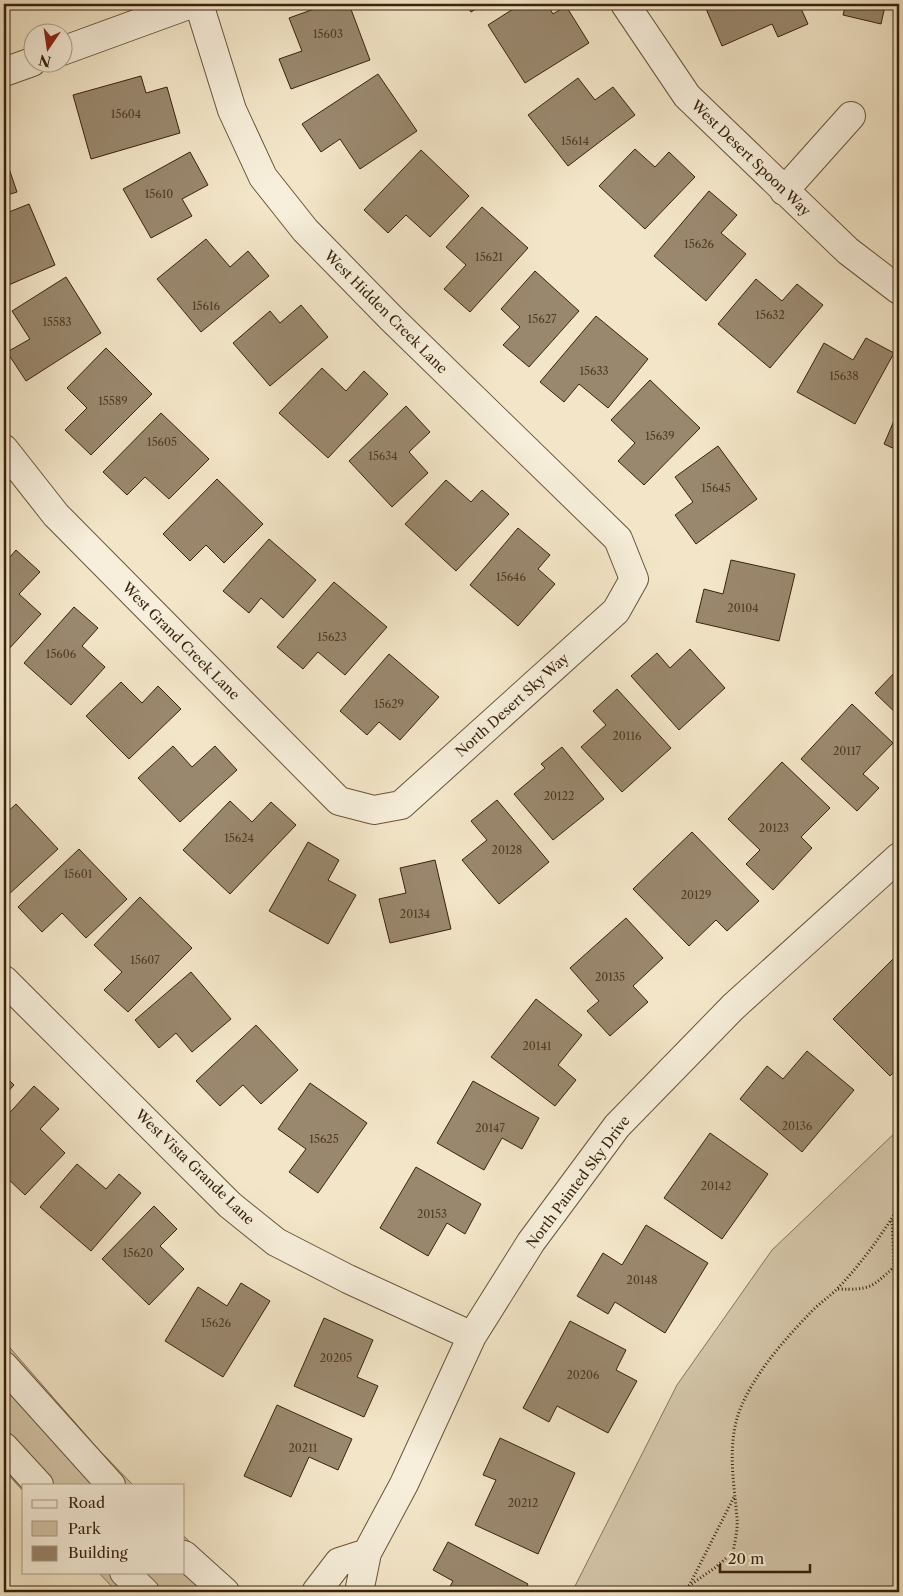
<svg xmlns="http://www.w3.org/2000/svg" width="903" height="1596" viewBox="0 0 903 1596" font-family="'Libre Caslon Text',serif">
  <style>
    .green { fill: #d3c5a8; stroke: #86745a }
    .building { fill: #9a886e; stroke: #39230c }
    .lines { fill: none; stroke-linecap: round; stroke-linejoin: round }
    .minor-casing { stroke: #68543b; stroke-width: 30 }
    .tertiary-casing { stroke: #68543b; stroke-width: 30 }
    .path { stroke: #39230c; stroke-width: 3; stroke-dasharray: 1 2.5; stroke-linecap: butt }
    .minor { stroke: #f7efdb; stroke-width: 28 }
    .tertiary { stroke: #f7efdb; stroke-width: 28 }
    .labels { text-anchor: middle; stroke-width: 4; stroke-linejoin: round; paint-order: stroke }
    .number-label { font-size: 11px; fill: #513c24 }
    .street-label { font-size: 14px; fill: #39230c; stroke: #f7efdb }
  </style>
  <rect width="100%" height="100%" fill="#f3e6c8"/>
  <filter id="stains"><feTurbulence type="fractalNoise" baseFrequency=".004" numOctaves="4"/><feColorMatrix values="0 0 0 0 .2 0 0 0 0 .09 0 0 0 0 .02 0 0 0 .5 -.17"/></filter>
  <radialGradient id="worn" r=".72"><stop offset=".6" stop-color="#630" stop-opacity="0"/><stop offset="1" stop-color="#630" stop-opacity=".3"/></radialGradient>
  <path class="green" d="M899,1129v463h-327l105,-207 95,-135z
    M4,1341l95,109 34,35h-109v7l-20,-22z
    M184,1536l29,30 33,26h-129l-19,-20h86z"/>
  <path class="building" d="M4,4h19l-19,6z
    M328,4h21l21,56 -79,29 -12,-30 23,-8 -13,-33z
    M466,4h18l-13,8z
    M521,4h26l6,10 13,-8 23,37 -64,40 -37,-58z
    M704,4h95l9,20 -30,13 -6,-13 -50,22z
    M846,4h53v5l-14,-3 -4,18 -38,-9z
    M378,74l39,57 -57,38 -20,-30 -19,13 -19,-28z
    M141,76l5,17 21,-6 13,46 -89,26 -18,-64z
    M578,78l17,22 18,-13 22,28 -67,51 -40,-51z
    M635,149l20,18 14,-15 26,25 -50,52 -46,-43z
    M421,150l48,46 -39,41 -24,-22 -18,18 -24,-23z
    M190,152l18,33 -26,14 10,17 -41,22 -28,-49z
    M4,154l13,38 -13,4z
    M709,191l28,24 -16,18 25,21 -40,47 -52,-45z
    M29,204l26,61 -51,22v-73z
    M482,207l46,41 -58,64 -26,-23 22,-24 -20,-18z
    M206,239l24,28 18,-16 21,25 -68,56 -44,-53z
    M535,271l44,40 -50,56 -26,-22 17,-18 -19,-18z
    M66,277l35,56 -75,48 -19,-29 23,-13 -18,-28z
    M756,279l26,22 15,-17 26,21 -53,63 -52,-44z
    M301,305l27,32 -58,49 -37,-43 37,-32 10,12z
    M596,316l52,43 -40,49 -29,-24 -15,18 -24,-20z
    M866,338l28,15 -39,71 -58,-32 27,-49 29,17z
    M106,348l46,46 -61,61 -26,-25 22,-22 -20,-20z
    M322,368l24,23 18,-20 24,23 -60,64 -49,-45z
    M650,380l50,48 -56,57 -26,-24 17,-18 -24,-23z
    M406,406l24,26 -21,20 19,21 -36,34 -43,-46z
    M899,409v42l-15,-7z
    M161,413l48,46 -40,40 -24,-22 -18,18 -24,-23z
    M718,446l39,53 -61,45 -21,-29 18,-13 -18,-25z
    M217,479l46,45 -39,39 -18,-18 -16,16 -27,-27z
    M446,480l25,22 11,-12 27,24 -53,57 -51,-47z
    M518,528l32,27 -12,14 17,15 -37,42 -48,-41z
    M269,539l47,41 -33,38 -22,-20 -12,15 -26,-22z
    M16,550l24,22 -21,22 22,20 -34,37 -3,-3v-84z
    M731,560l64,14 -16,67 -83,-19 8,-33 19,5z
    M334,582l53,45 -42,48 -27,-23 -15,17 -26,-22z
    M74,607l24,21 -16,18 23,21 -34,38 -47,-42z
    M690,649l35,39 -46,42 -48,-54 26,-23 13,15z
    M389,654l50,43 -39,43 -21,-18 -12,13 -27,-24z
    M899,668v48l-24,-23z
    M121,682l21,21 16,-17 23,23 -52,50 -43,-43z
    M617,689l54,59 -49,44 -41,-45 25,-22 -13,-14z
    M852,704l41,39 -30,31 16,14 -22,23 -56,-52z
    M173,746l19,21 23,-21 22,24 -57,52 -42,-44z
    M562,747l42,52 -51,41 -39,-46 31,-26 -4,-4z
    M782,762l48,46 -29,29 11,11 -39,42 -27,-26 14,-14 -32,-31z
    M497,800l52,62 -50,42 -37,-44 25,-20 -16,-19z
    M230,801l22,21 19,-20 25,23 -66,69 -47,-44z
    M16,804l42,45 -50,46 -4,-5v-75z
    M692,832l67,69 -32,30 -11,-11 -27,26 -56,-57z
    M308,842l31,18 -11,20 28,15 -28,49 -59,-33z
    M79,849l48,50 -41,39 -24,-25 -20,19 -24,-25z
    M435,860l16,69 -61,14 -11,-44 27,-6 -6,-25z
    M140,897l52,51 -64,64 -24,-22 18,-18 -28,-27z
    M626,918l37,40 -30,28 15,16 -38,34 -23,-25 12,-10 -29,-33z
    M894,958l5,5v104l-9,9 -57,-57z
    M191,972l40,47 -39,33 -16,-19 -17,15 -24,-28z
    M536,999l46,36 -24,30 18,15 -21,26 -64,-49z
    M256,1025l42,45 -37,34 -18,-19 -23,21 -24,-25z
    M807,1051l47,39 -52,62 -62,-53 27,-33 16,13z
    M4,1075l10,10 -10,11z
    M473,1081l66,37 -17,31 -20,-11 -18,32 -47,-27z
    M310,1083l57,40 -49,70 -29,-21 17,-23 -28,-20z
    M34,1086l25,23 -19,20 25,24 -40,42 -21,-20v-56z
    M710,1133l58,41 -46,65 -58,-41z
    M77,1164l29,25 13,-15 22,19 -50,58 -51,-44z
    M416,1167l65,37 -16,30 -18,-11 -19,33 -48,-28z
    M154,1206l23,23 -17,17 24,23 -35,36 -47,-46z
    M646,1225l62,38 -43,70 -50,-31 -7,12 -31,-18 26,-43 19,12z
    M241,1283l29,18 -47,76 -58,-36 33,-54 29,19z
    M324,1318l49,22 -16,37 21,9 -14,31 -70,-31z
    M570,1321l56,29 -10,20 21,11 -29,52 -51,-27 -8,16 -26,-14z
    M277,1405l75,34 -14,31 -29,-13 -18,40 -47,-21z
    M500,1438l75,35 -37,81 -63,-29 21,-45 -13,-5z
    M448,1542l80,42 -4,8h-77l6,-11 -20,-11z"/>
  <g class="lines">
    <g class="minor-casing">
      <path id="minor" d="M625,4l62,92 161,155 51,39
        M62,51l129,-47
        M4,72l28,-10
        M784,191l67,-75
        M4,449l52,66 283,286 35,9 27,-5 215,-194 18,-32 -16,-40 -227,-221 -86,-88 -42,-53 -31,-67 -33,-106
        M4,980l226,225 46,37 72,37 124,57
        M316,1592l23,-30 28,-9
        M359,1592l8,-39 37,-69 68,-148 59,-94 86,-116 116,-119 166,-150"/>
    </g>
    <g class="tertiary-casing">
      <path id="tertiary" d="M4,1366l107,119
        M4,1447l35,38
        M184,1555l41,37
        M124,1572l21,20"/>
    </g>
    <path class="path" d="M838,1289c32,1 33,-1 56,-22l-2,-47
      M689,1586l45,-89
      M680,1592l36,-25 17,-15c2,-11 5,-23 4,-34 -3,-36 -10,-71 2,-106 14,-37 45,-72 73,-101 8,-8 17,-14 25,-22 24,-25 44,-53 62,-82"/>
    <use href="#minor" class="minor"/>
    <use href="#tertiary" class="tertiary"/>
  </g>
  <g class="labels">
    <g class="number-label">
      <text x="328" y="38">15603</text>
      <text x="126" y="118">15604</text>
      <text x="575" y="145">15614</text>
      <text x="159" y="198">15610</text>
      <text x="699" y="248">15626</text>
      <text x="489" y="261">15621</text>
      <text x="206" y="310">15616</text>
      <text x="770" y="319">15632</text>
      <text x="542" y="323">15627</text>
      <text x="57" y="326">15583</text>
      <text x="594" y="375">15633</text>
      <text x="844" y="380">15638</text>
      <text x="113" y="405">15589</text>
      <text x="660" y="440">15639</text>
      <text x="162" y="446">15605</text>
      <text x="383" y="460">15634</text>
      <text x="716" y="492">15645</text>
      <text x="511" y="581">15646</text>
      <text x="743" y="612">20104</text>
      <text x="332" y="641">15623</text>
      <text x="61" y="658">15606</text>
      <text x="389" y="708">15629</text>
      <text x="627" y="740">20116</text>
      <text x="847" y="755">20117</text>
      <text x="559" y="800">20122</text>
      <text x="774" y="832">20123</text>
      <text x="239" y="842">15624</text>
      <text x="507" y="854">20128</text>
      <text x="78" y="878">15601</text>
      <text x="696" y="899">20129</text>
      <text x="415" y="918">20134</text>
      <text x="145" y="964">15607</text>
      <text x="610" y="981">20135</text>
      <text x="537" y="1050">20141</text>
      <text x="797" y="1130">20136</text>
      <text x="490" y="1132">20147</text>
      <text x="324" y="1143">15625</text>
      <text x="716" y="1190">20142</text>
      <text x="432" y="1218">20153</text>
      <text x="138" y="1257">15620</text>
      <text x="642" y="1284">20148</text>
      <text x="216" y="1327">15626</text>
      <text x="336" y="1362">20205</text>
      <text x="583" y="1379">20206</text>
      <text x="303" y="1452">20211</text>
      <text x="523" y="1507">20212</text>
    </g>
    <g class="street-label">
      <text transform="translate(751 158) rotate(44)" y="5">West Desert Spoon Way</text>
      <text transform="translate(386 312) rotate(45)" y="5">West Hidden Creek Lane</text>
      <text transform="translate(181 641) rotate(45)" y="5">West Grand Creek Lane</text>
      <text transform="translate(512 705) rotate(-42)" y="5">North Desert Sky Way</text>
      <text transform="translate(195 1167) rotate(44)" y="5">West Vista Grande Lane</text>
      <text transform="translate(578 1182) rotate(-53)" y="5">North Painted Sky Drive</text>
    </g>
  </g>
  <rect width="903" height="1596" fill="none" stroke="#f3e6c8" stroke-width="20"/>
  <rect x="5" y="5" width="893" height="1586" fill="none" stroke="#39230c" stroke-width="2.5"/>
  <rect x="10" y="10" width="883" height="1576" fill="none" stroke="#39230c"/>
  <rect x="22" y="1484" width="162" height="90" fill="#f7efdb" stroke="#ab9d88"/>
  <rect x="32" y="1500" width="25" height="8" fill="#f7efdb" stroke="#ab9d88"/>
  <text x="68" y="1508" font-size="15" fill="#39230c">Road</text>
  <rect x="32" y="1521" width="25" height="15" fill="#d3c5a8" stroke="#ab9d88"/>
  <text x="68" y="1534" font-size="15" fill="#39230c">Park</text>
  <rect x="32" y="1546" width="25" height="15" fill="#9a886e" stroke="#ab9d88"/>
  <text x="68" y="1558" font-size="15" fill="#39230c">Building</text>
  <g transform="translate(48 48) rotate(193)"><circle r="24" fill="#f7efdb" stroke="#ab9d88"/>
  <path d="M0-4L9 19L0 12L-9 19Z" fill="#8f2418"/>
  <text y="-8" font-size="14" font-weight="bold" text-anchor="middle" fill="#39230c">N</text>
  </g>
  <path d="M720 1564v8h90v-8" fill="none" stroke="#39230c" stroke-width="2.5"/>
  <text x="728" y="1564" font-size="15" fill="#39230c" stroke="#f7efdb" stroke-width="4" paint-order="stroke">20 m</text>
  <rect width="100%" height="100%" filter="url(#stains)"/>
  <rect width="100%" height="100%" fill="url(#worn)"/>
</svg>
